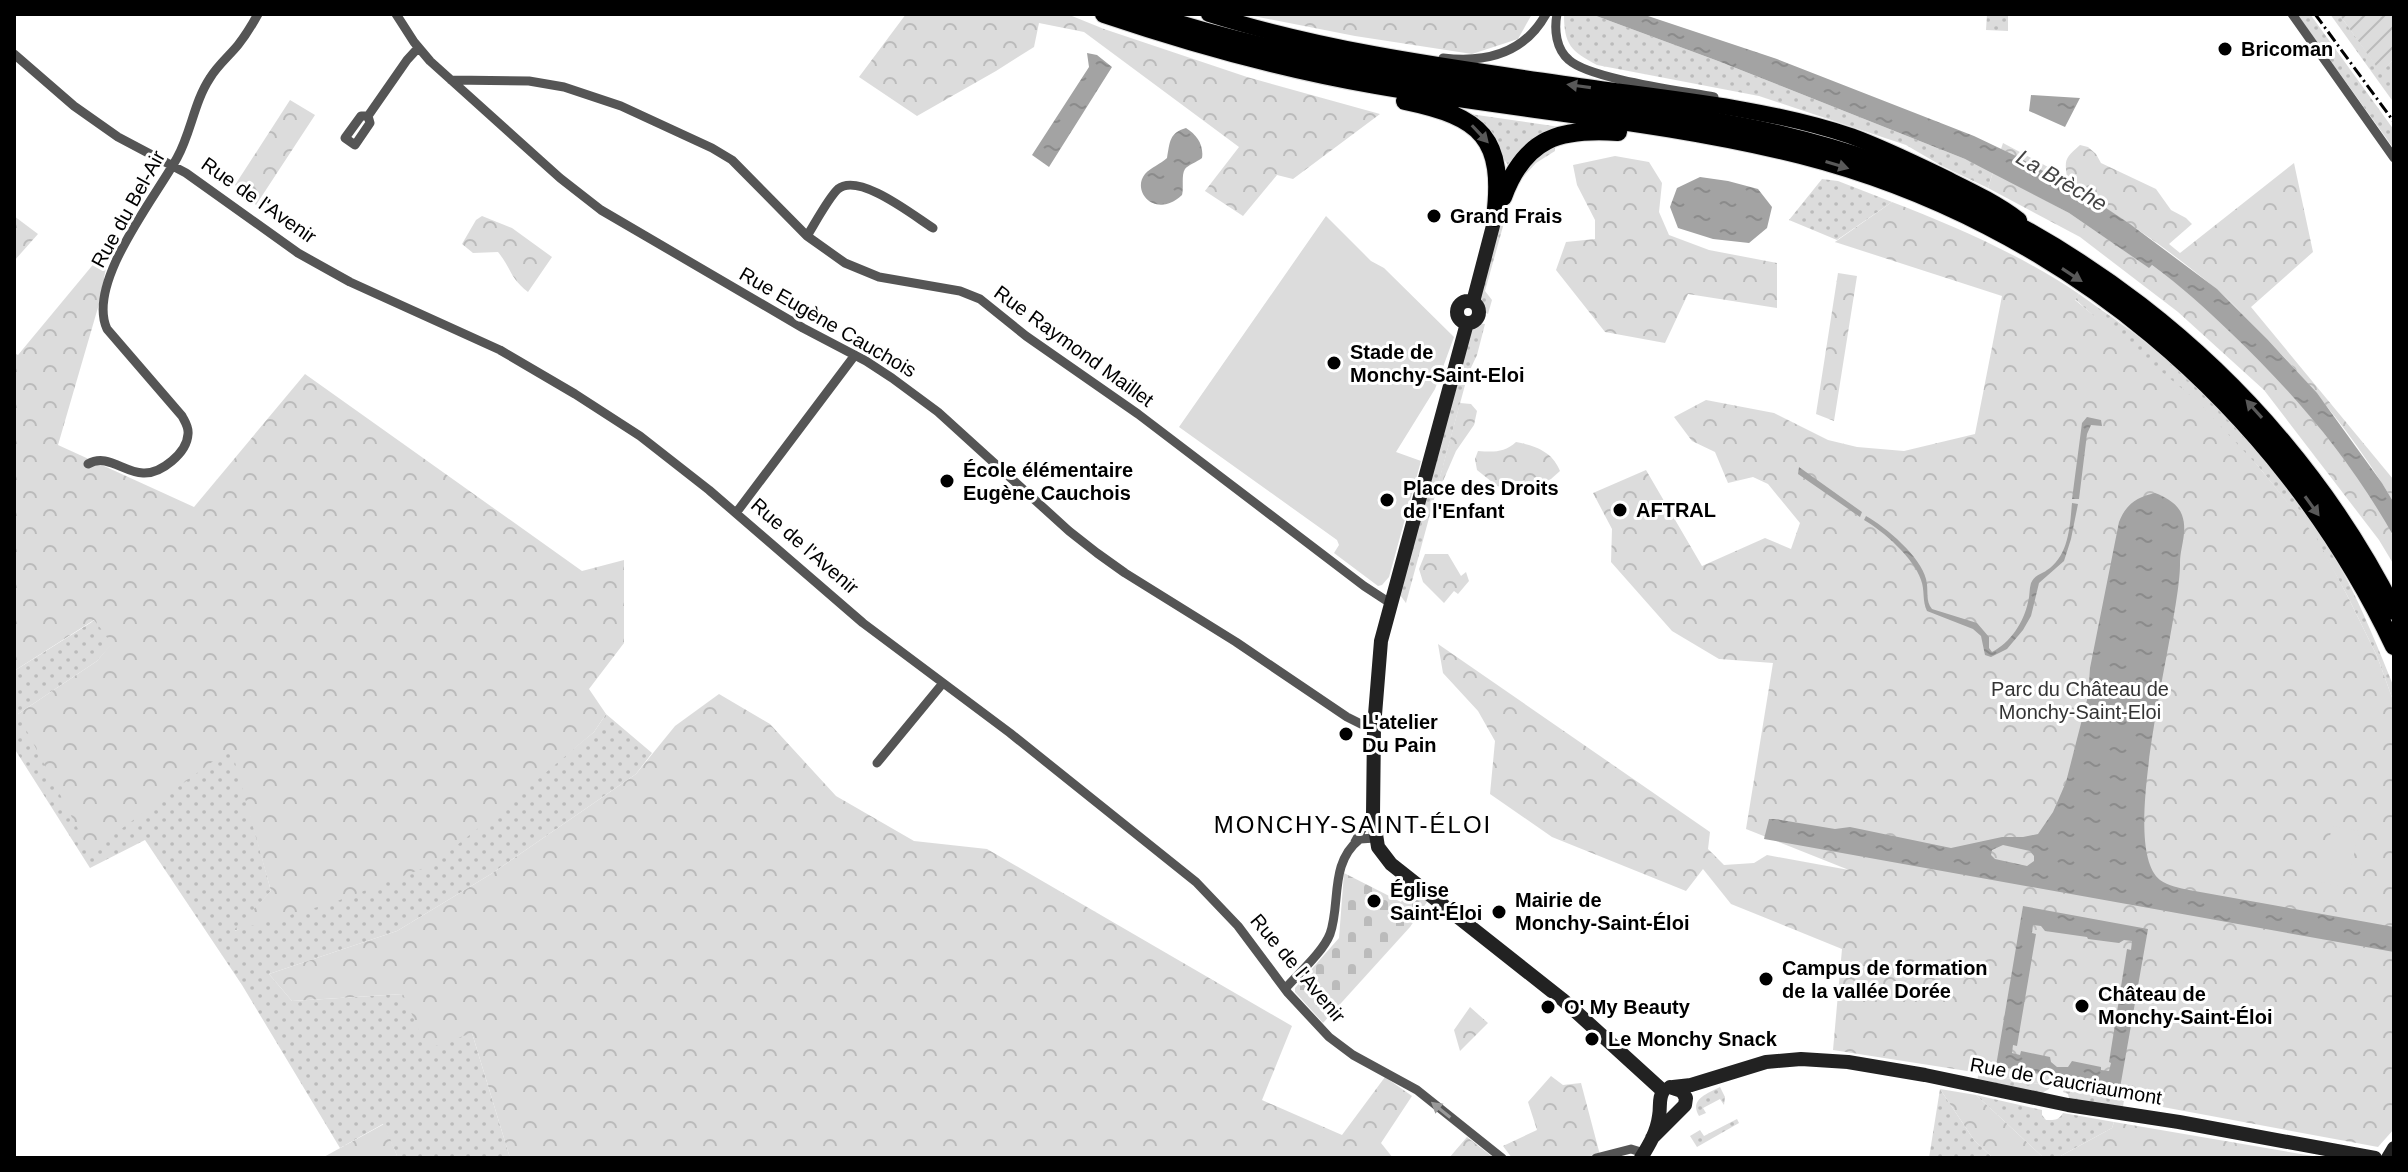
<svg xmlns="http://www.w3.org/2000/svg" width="2408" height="1172" viewBox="0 0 2408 1172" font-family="Arial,sans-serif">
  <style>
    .grass { fill: url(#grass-dots) }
    .forest { fill: url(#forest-crowns) }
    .cemetery { fill: url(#cemetery-stones) }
    .garden { fill: url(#garden-furrows) }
    .pitch { fill: #dcdcdc }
    .water { fill: url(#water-ripples); fill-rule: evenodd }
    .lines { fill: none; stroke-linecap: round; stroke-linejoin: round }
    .primary-casing { stroke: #dbdbdb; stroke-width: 18 }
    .highway-casing { stroke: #dbdbdb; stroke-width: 20 }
    .street { stroke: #555; stroke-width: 9 }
    .secondary { stroke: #222; stroke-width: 14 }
    .primary { stroke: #000; stroke-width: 16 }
    .highway { stroke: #000; stroke-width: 18 }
    .rail { stroke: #000; stroke-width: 3; stroke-dasharray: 12 4 2 4; stroke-linecap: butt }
    .oneway { fill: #595959 }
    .oneway2 { fill: #999 }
    .poi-dot { fill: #000; stroke: #fff; stroke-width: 3 }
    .labels { text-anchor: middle; stroke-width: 6; stroke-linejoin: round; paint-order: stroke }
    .poi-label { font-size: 20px; font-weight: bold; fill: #000; stroke: #fff; text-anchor: start }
    .street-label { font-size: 20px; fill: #000; stroke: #fff }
    .park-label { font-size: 20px; fill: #333; stroke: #fff }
    .water-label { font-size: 22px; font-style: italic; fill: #444; stroke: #fff }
    .quarter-label { font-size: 24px; letter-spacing: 2px; fill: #000; stroke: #fff }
  </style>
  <defs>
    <pattern id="grass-dots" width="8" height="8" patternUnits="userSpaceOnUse" patternTransform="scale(2)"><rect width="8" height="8" fill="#dcdcdc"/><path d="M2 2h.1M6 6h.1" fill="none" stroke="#bbb" stroke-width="1.8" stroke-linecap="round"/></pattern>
    <pattern id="forest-crowns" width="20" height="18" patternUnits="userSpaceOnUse" patternTransform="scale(2)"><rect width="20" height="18" fill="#dcdcdc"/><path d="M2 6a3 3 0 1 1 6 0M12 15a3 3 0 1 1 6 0" fill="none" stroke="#bbb"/></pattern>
    <pattern id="cemetery-stones" width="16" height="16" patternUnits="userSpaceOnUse" patternTransform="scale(2)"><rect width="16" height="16" fill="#dcdcdc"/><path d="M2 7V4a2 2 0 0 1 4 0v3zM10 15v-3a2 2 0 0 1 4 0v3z" fill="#bbb"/></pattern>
    <pattern id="garden-furrows" width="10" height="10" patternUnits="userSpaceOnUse" patternTransform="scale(2)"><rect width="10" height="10" fill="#dcdcdc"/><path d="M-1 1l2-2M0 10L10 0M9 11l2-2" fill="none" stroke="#bbb"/></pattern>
    <pattern id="water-ripples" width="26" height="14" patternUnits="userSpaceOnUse" patternTransform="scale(2)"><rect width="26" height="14" fill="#a3a3a3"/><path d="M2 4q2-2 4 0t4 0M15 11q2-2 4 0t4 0" fill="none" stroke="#8b8b8b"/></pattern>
  </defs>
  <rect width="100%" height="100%" fill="#fff"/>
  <path class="grass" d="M1564,14h27l127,47 247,98 28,13 -5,16 -46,-22 -36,-21 -147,-49 -162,-31c-26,-14 -33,-20 -33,-51z
    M1987,14h21v17l-22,-1z
    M2297,14h13l84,116v19z
    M2330,14h9l42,58 13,-13v44z
    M1470,114l90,13c-29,10 -33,14 -52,38z
    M1555,144v7l-19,12 -22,24 -29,104 7,9 -4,14 -6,-3 -4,-7 33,-120 15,-20z
    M1822,179l16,2 54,21 -55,38 -48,-20z
    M2079,294c28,20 57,39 83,62 67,56 139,142 182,218 19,36 34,74 49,111l1,18 -17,-47 -30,-61 -32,-58 -57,-71 -183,-167z
    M1478,323l7,1 -8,31 -9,19 -62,229 -6,-8 71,-268z
    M95,620l18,23 -16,18 -79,53 214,33 39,144 -36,40 321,-168 38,-31 12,-18 46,39 -16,21 -145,100 -94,57 -128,43 23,27 111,-7 69,39 38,125h-112l-15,-34 -43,24 -98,-163 -97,-145 -55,28 -76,-120v-77z
    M1979,1073l71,13 -1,3 -7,4 -65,-13z
    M1720,1087l5,10 -1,8 -4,-6 -17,9 3,5 -7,3c-10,-17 8,-22 21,-29z
    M1940,1089l34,51 19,18h-64z
    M2064,1089l60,11 -1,7 -54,-8 -1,-5 -5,-2z
    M1976,1095l66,15v5l4,5c8,0 12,1 17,-7l51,9 -2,6 -55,30h-13z
    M1737,1119l2,4 -42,24 -7,-11 10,-6 4,6z"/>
  <path class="forest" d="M906,14h161l37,15 143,48 133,37 -87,65 -16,-4 -34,41 -38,-25 34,-44 -155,-115 -45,-9 -5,24 -38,24 -79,45 -58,-39z
    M1243,14h289l-14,25 -46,15 -117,-18z
    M290,100l25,15 -59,90 -21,-20z
    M2003,143l64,34c-3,-19 -1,-19 13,-32l8,2 8,7 5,9 55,26 15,21 15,8 6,6 -23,20 11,9 114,-90 19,89 -62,55 142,172 1,24c-38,-65 -87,-124 -140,-177 -13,-13 -25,-27 -39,-38 -66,-55 -138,-100 -214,-139z
    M1615,156l34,6 13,21 -3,29 10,23 40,15 68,13v45l-89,-14 -23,49 -60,-11 -49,-62 10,-28 29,-3v-19l-18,-35 -4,-20z
    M1993,172l76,41 79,54 4,-2c73,52 140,124 194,197 17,22 35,46 46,72 4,9 2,21 2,31l-15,-25 -115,-150 -86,-78 -98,-75 -92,-49z
    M1892,202c65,25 129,53 187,92l-4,6 122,101 61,65 58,71 31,58 30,61 17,47v426l-16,18 -398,-74 -147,-23 9,-101 -111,-45 -28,-35 -17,22 -134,-54 -62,-43 5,-53 -17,-30 -35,-38 -5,-29 272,188 -2,17 16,16 30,-2 13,-8 82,15 -103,-41 27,-166 -54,-4 -47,-28 -61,-69 1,-33 -19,-36 53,-23 56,96 63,-28 26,11 9,-26 -32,-39 -15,-7 -25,6 -13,-31 -23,-11 -18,-24 32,-17 68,13 54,27 29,7 47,4 71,-17 27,-138 -167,-54z
    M14,216l24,18 -24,27z
    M482,216l30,12 40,29 -24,35c-18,-14 -17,-24 -30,-40l-25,1 -11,-9 14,-24z
    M96,261l10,7 -7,36 -41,141 136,62 111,-133 277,197 42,-11v83l-35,46 17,25 -12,18 -89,75 -73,58 -100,38 -99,28 38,-40 -40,-143 -141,104 -72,-138 79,-53 15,-18 -18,-23 -80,51v-318l4,2z
    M1838,273l19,3 -23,145 -18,-7z
    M1460,403l11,1 6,7 -3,14 -18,26 -13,30 -5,3z
    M1516,442c19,4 36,9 44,29l-9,8 -27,14 -27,-7 -20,-16 -2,-11 3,-8c15,1 26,2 38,-9z
    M1425,554h23l13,22 5,-4 3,9 -11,13 -4,-3 -10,12 -21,-21 -4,-13z
    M719,694l51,30 66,72 78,45 73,8 305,177 -30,74 80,35 43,-58 27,19 -31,47 12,15h-883l-38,-125 -45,16 -24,-55 -111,7 -23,-27 128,-43 94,-57 145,-100 39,-48z
    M1470,1007l18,16 -28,28 -6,-21z
    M1551,1076l12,9 18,-2 19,72 -13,3h-75l-9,-12 34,-16 -9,-28z
    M1940,1089l36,6 68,63h-51l-19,-18z
    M2114,1122l210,36h-267l55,-30z
    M384,1124l14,34h-76z
    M1467,1137l27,21h-45z"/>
  <path class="cemetery" d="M1344,873l57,29 11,-16 17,13 -19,28 -87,96 -28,-31v-4l44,-50z"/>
  <path class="garden" d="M2339,14h55v45l-13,14z"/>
  <path class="pitch" d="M1326,216l45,45 13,7 70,69 -19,52 -39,63 25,9 -32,116 -7,8 -4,1 -44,-33 5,-8 -2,-5 -158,-113z
    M2332,826l27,5 -12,57 -26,-6z"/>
  <path class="water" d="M1591,14h51l135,45 197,77 42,20 69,38 45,30 87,65 51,51 49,53 65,90 12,20v34c-43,-77 -99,-143 -163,-204 -26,-25 -50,-47 -79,-68l-3,3 -80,-55 -104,-54 -247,-98z
    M1087,53l10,2 15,12 -63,100 -17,-12 57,-88z
    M2031,95l49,3 -15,29 -36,-16z
    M1186,128c11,7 18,17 16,30 -5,4 -14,7 -17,11 -4,6 -1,19 -3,26 -27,25 -51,-4 -37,-21 6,-7 16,-10 22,-16 3,-16 2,-25 19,-30z
    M1700,177l28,4 30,8 14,18 -5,21 -18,15 -36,-4 -35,-11 -8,-21 7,-19z
    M2087,417l14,3 1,6 -11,-1 -4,9 -8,65h-7l10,-76z
    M1799,467l63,45 -2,5 -62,-43z
    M2155,493c11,4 23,11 27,22 6,17 -2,32 -2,48 1,59 -65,281 -20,317 8,6 20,8 29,10l205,37v25l-630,-113 5,-20h6l60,10 15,-2 101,21 51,-11h21l15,-3 15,-22 13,-30 22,-86 2,-28 29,-146c7,-18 18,-25 36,-29zM2003,845l27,6 4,5v5l-7,5 -32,-7 -4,-4 1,-5z
    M2072,503l6,1 -7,35 -7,22 -25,22 -8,33 -8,14 -16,19 -16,8 -6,-2 -4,-19 -8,-7 -46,-18c-5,-10 -2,-21 -6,-31 -7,-22 -38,-49 -57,-60l2,-4c20,11 55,41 60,63 3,11 -1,22 6,30l45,14 12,14v11l3,4c18,-9 32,-30 36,-50 2,-6 1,-13 3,-19 4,-9 12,-9 19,-15 19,-15 20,-43 22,-65z
    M2023,906l125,23 -28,159 -124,-22zM2033,925l8,1 4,5 42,6 1,2 31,4 5,-3 8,1 -1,9 -4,-1 -18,113 2,1 -2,8 -8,-1v-3l-29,-6 -4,6h-11l-6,-5 -1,-5 -29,-6 -1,4 -8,-2 1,-8 4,1 19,-112 -4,-1z"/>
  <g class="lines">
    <g class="primary-casing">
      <path id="primary" d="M1209,14c129,41 264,56 398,76 81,11 166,20 244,46 30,11 59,25 88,39 28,14 55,26 80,45"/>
    </g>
    <g class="highway-casing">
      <path id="highway" d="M1104,14c89,30 178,55 271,71 141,25 286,35 426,70 260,66 478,250 593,491
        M1147,14c139,45 282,67 427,87 69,10 140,18 208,34 260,61 491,235 612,476
        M1405,101c77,16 100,37 90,117
        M1503,197c22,-59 56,-69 115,-65"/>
    </g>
    <path class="street" d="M396,14l18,28 16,19 130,117 41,32 202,118 63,33 26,17 46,34 131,119 28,22 28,20 111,69 111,75 16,8 11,2
      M1557,14c-3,16 -1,35 12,46 21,19 114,31 145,37
      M2292,14l102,144
      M14,54l60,52 44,31 68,36 112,80 52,29 150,68 75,44 65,42 69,54 154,133 147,110 186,149 42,44 50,67 41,44 24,18 64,35 85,68
      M1443,58c42,5 81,-4 103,-44
      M451,80l78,1 35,6 57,19 91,42 20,12 75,76 38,27 34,14 81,14 20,8 46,37 112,78 226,172 26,17
      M368,116l2,7 -15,22 -10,-7 16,-22h7l39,-56 11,-12
      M807,236c7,-11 22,-39 31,-47 21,-17 76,27 95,39
      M88,464c19,-11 35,8 55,9 18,1 44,-20 45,-39 1,-7 -3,-12 -6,-18l-75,-87c-21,-46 48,-131 70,-171 14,-25 17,-56 33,-80 7,-12 19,-22 28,-33 8,-10 14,-20 20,-31
      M736,513l119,-158
      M877,763l66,-80
      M1355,842l16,-29
      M1285,989c13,-15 38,-37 45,-55 11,-31 -1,-71 30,-95l15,-1
      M1596,1158l35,-9 13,4"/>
    <path class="secondary" d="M1457 312a11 11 0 1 1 22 0a11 11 0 1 1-22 0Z
      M1473,302l22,-84
      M1467,323l-86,318 -7,86 -1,88 5,32 13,17 172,136 100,91
      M1673,1087l18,-2 75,-23 35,-3 47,3 77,13 143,30 111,17 196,36
      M1652,1138l33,-33 1,-7 -4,-7 -12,-4
      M1641,1158c8,-13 16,-26 18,-42 2,-10 -1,-16 4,-25
      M2388,1158l6,-10"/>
    <use href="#primary" class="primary"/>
    <use href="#highway" class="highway"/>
    <path class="rail" d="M2315,14l79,108"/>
  </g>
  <defs><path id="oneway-solid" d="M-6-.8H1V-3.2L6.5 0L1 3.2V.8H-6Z" transform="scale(2)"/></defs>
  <g class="oneway">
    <use href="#oneway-solid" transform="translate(1579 86) rotate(-172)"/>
    <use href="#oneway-solid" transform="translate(1480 134) rotate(47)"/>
    <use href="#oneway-solid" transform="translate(1837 165) rotate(17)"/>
    <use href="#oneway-solid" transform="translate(2072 275) rotate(33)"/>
    <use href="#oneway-solid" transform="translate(2254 409) rotate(-132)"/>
    <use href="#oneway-solid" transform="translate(2312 506) rotate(54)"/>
  </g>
  <use class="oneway2" href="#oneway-solid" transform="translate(1441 1110) rotate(-141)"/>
  <g class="poi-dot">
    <circle cx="2225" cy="49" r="8"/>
    <circle cx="1434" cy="216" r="8"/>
    <circle cx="1334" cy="363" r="8"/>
    <circle cx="947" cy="481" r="8"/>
    <circle cx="1387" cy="500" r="8"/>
    <circle cx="1620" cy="510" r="8"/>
    <circle cx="1346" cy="734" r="8"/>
    <circle cx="1374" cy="901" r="8"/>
    <circle cx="1499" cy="912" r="8"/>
    <circle cx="1766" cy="979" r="8"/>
    <circle cx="2082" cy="1006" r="8"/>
    <circle cx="1548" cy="1007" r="8"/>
    <circle cx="1592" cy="1039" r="8"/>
  </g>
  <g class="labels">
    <g class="poi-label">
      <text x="2241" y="56">Bricoman</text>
      <text x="1450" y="223">Grand Frais</text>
      <text x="1350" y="359">Stade de<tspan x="1350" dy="23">Monchy-Saint-Eloi</tspan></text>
      <text x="963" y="477">École élémentaire<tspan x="963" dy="23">Eugène Cauchois</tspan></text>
      <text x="1403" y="495">Place des Droits<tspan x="1403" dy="23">de l'Enfant</tspan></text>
      <text x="1636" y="517">AFTRAL</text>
      <text x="1362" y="729">L'atelier<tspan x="1362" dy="23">Du Pain</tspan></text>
      <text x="1390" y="897">Église<tspan x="1390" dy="23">Saint-Éloi</tspan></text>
      <text x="1515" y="907">Mairie de<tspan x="1515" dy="23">Monchy-Saint-Éloi</tspan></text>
      <text x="1782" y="975">Campus de formation<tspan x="1782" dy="23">de la vallée Dorée</tspan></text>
      <text x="2098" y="1001">Château de<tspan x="2098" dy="23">Monchy-Saint-Éloi</tspan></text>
      <text x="1564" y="1014">O' My Beauty</text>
      <text x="1608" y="1046">Le Monchy Snack</text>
    </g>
    <g class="street-label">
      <text transform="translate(259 200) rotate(35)" y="7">Rue de l'Avenir</text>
      <text transform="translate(128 209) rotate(-61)" y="7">Rue du Bel-Air</text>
      <text transform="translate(828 322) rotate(30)" y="7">Rue Eugène Cauchois</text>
      <text transform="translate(1074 346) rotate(36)" y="7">Rue Raymond Maillet</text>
      <text transform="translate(805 546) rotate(41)" y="7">Rue de l'Avenir</text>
      <text transform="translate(1298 968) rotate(50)" y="7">Rue de l'Avenir</text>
      <text transform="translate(2066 1081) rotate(10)" y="7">Rue de Caucriaumont</text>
    </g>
    <g class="park-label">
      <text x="2080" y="696">Parc du Château de<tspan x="2080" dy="23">Monchy-Saint-Eloi</tspan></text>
    </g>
    <g class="water-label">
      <text transform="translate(2062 180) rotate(30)" y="8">La Brèche</text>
    </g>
    <g class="quarter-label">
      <text x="1353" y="833">MONCHY-SAINT-ÉLOI</text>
    </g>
  </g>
  <rect width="2408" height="1172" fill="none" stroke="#000000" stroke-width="32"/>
</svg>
